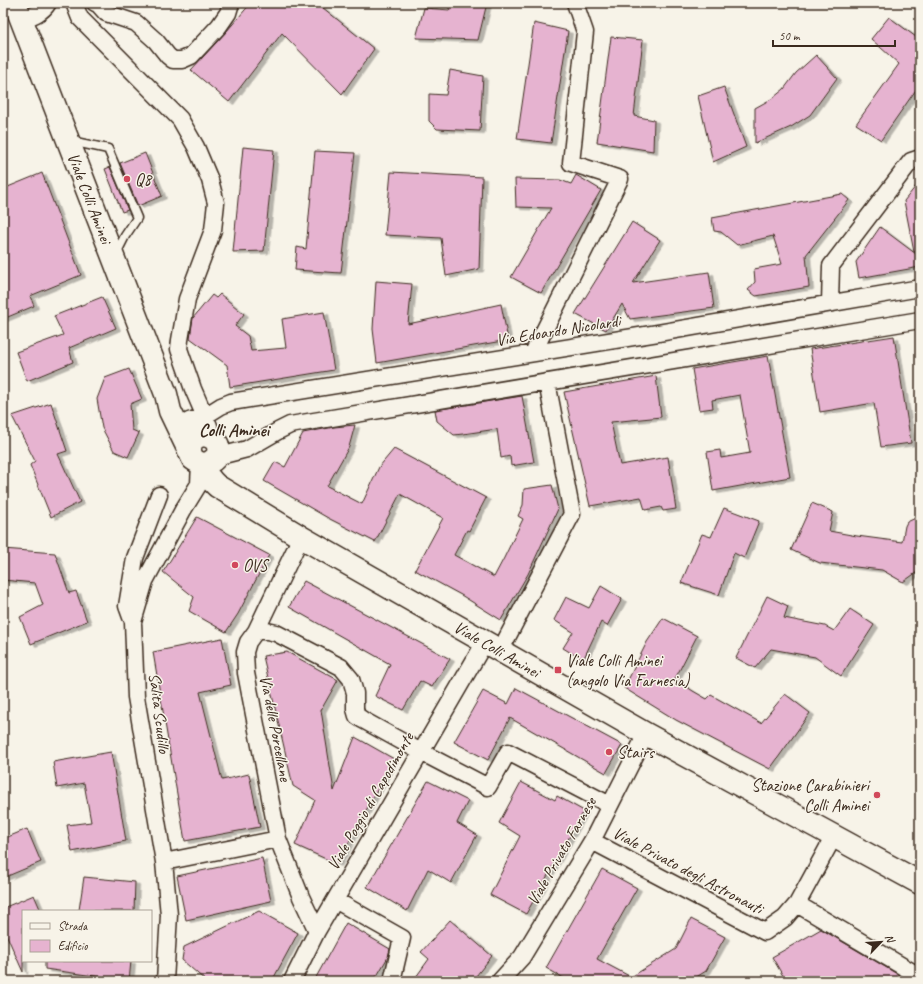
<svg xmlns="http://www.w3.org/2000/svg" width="923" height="984" viewBox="0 0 923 984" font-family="Caveat,sans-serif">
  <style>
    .building { fill: #e6b3d0; stroke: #3b2a1e; filter: url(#shadow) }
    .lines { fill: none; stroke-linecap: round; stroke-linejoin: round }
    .lane-casing { stroke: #3b2a1e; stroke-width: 11 }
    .street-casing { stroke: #3b2a1e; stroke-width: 19 }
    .secondary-casing { stroke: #3b2a1e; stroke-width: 25 }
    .lane { stroke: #f7f3e8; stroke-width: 8 }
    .street { stroke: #f7f3e8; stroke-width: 16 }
    .secondary { stroke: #f7f3e8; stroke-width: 22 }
    .poi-dot { fill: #d1495b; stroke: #f7f3e8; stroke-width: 1.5 }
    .labels { text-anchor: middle; stroke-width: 3; stroke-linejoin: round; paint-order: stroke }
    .poi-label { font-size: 17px; fill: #3b2a1e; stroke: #f7f3e8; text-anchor: start }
    .street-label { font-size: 17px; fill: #3b2a1e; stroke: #f7f3e8 }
    .neighbourhood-label { font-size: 18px; font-weight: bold; fill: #3b2a1e; stroke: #f7f3e8 }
  </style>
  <defs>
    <filter id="shadow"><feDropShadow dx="4.5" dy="2.5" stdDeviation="0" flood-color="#0004"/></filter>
  </defs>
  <rect width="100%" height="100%" fill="#f7f3e8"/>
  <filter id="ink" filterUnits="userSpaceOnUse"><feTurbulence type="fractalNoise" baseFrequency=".025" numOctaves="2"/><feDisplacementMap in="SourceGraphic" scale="8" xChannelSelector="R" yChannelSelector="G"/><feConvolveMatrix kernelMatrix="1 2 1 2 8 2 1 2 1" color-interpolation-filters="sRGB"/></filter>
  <g filter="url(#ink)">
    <path class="building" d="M251,3h66l57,46 -32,45 -60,-61 -53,69 -38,-32 35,-38z
      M446,3h41l-9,37 -62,-2 8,-30 26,2z
      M889,17l31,23v44l-39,56 -25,-16 43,-60 -28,-25z
      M534,23l34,8 -17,112 -34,-4z
      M611,37l32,3 -9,76 20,4 -1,31 -56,-9z
      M816,55l21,23 -27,37 -19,12 -36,16v-35l18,-10 11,-9 12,-16z
      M450,70l33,6 -3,55 -43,-2 -8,-8v-27l17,1z
      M724,87l22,60 -33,15 -15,-66z
      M243,147l31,3 -10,101 -31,1z
      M315,151l40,2 -14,120 -46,-3 2,-23 9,2z
      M145,153l17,43 -24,10 -18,-43z
      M110,167l18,43 -6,2 -17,-43z
      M391,172l91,5 -3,92 -33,7 -5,-38 -56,-3z
      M42,173l39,102 -51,21 4,10 -31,13v-130z
      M576,175l25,15 -60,103 -30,-16 40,-69 -35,-1 -1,-28 45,1 11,4z
      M920,181v70l-6,1 -10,-51z
      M842,194l7,6 -43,55 3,32 -53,9 -8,-6 7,-8 -1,-13 28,-5 -9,-28 -36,9 -16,-13 -7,-1 -2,-13z
      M632,222l28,18 -27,43 76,-11 5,36 -84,11 -8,-15 -16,26 -31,-16z
      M880,227l40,30v10l-61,11 -3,-16z
      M376,281l36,3 -4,40 93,-20 7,36 -131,23 -4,-34z
      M220,294l24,20 -9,12 13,10 3,15 35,-3 -4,-29 42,-7 10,58 -104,17 -3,-22 -37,-27 3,-20 19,-23 4,3z
      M102,297l14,31 -47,20 4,14 -46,19 -11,-29 47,-17 -9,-19z
      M894,336l17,107 -30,4 -7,-44 -54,9 -10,-63z
      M768,356l22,121 -77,14 -6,-39 13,-2 1,8 29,-5 -10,-58 -28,5 1,8 -14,2 -7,-41z
      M129,369l13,30 -12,5 2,26 7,3 -11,24 -14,-6 -12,-23 -5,-29 8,-21z
      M656,376l5,41 -50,5 9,43 48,-8 8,52 -13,2 -2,-4 -16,3 -4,-13 -51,9 -26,-114z
      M522,396l12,66 -23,4 -1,-10 -9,2 -4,-29 -34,5 -9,1 -17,-14 -2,-11z
      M51,403l16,48 -9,3 22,48 -29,15 -21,-52 5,-4 -23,-45z
      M355,425l-6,22 -22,39 35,18 17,-37 15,-18 92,49 -17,33 -2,-1 -13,25 40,22 10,-19 19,-39 -5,-3 5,-11 1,-16 28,-4 6,24 -30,65 -27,46 -40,-25 -46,-25 28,-52 -43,-24 -25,48 -47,-24 -64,-37 11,-19 10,5 18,-34 31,-6z
      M812,503l21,9 -4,19 28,5 45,6 3,-16 2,-4 13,-6v54l-17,12 -21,-12 -62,-7 -29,-13z
      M724,508l35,13 -15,37 -10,-5 -15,42 -38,-12 21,-49 9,3z
      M197,517l72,38 -31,59 -12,18 -37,-21 5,-14 -31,-25z
      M3,549l52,4 14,40 7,-2 11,30 -56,23 -11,-27 23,-12 -8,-22 -32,-3z
      M304,581l146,78 -18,28 -12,-6 -17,29 -28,-14 15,-32 -101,-57z
      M601,586l21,13 -15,27 -6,-4 -18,38 -20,-12 10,-16 -19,-12 12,-23 23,11z
      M767,596l21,10 -4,12 41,8 9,5 16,-22 24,16 -33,51 -26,-19 -44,-8 -16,19 -19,-10z
      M663,618l34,18 -22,43 18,12 14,8 4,-4 50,28 24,-29 25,19 -40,56 -94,-49 -52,-32 23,-46z
      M222,638l9,47 -31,7 22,88 27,-6 11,53 -75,14 -32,-189z
      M287,652l51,28 -17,30 13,81 21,-54 39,22 -57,105 -42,-19 20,-45 -22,-14 -30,-130z
      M516,688l106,57 -16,28 -96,-55 -22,42 -34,-18 29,-51 25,13z
      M111,752l15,89 -54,11 -5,-27 24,-3 -7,-39 -27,5 -4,-26z
      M428,781l40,20 -11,22 20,12 -26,48 -23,-14 -21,42 -40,-24z
      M521,782l34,18 2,-4 27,15 -58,103 -36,-19 30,-59 -21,-13z
      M27,829l14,33 -38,16v-39z
      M262,858l9,43 -85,19 -9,-44z
      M602,869l35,19 -40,71 34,18 45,-28 15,-30 34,18 -19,34 -16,10h-121l-23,-13z
      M84,877l51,5 -1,29h-46l-9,-1z
      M34,895l7,16h-18v61l-20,-45v-19z
      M259,911l39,22 -26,48h-66l-24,-21 2,-13z
      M450,920l42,36 -20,25h-59l16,-22 -8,-7z
      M346,923l44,26 -2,8 -14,24h-60z
      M821,929l88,52h-123l-14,-24z
      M45,961h86l-2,20 -84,-12z"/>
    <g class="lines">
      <g class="lane-casing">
        <path id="lane" d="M71,141l37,8 29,69 -12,18 -9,18"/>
      </g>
      <g class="street-casing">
        <path id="street" d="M74,3l6,15 100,101 16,28 14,33 6,23 -3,27 -26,69 -7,41 -1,9 14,40 16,37
          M95,3l3,1 8,9 30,10 20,18 12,15 5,4h9l9,-4 28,-30 9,-13 3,-10
          M21,20c11,-4 21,-7 27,-17
          M830,303l1,-37 80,-105 9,-3
          M533,353l87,-174 -49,-16 14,-131 -10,-29
          M189,421l16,-5 16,-10 10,-4 427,-69 262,-45
          M216,457l31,-8 31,-18 12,-6 630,-105
          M301,537l-45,94 -8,11 -3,10 1,21 32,166 23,58 16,34
          M131,617l-4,-11 8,-48 24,-63
          M256,631h11l9,2 65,34 10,12 4,14v16l2,7 6,4 58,32 67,35 20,-35 102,53
          M500,651l72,-137 -25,-132
          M592,841l173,91 20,-14 12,-14 37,-68
          M164,862l114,-23
          M335,900l67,38 -10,43
          M797,904l122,72
          M165,981l4,-66 -5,-53 -28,-165 -3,-75 12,-41 38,-71 16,-26 1,-21
          M292,981l25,-50 168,-289
          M500,981l22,-24 70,-116 54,-107"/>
      </g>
      <g class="secondary-casing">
        <path id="secondary" d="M15,3l151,391 4,17 23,48c5,4 10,6 17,3 4,-2 7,-5 8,-9 4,-21 -29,-25 -28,-2
          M200,463c5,9 10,17 17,23l84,51 345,197 274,149"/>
      </g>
      <use href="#lane" class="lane"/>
      <use href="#street" class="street"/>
      <use href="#secondary" class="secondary"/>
    </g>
  </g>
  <g class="poi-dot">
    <circle cx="127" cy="179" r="4"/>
    <circle cx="235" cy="565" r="4"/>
    <rect x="554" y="666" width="8" height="8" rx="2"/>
    <circle cx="609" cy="752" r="4"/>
    <circle cx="877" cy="795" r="4"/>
  </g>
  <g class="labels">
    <g class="poi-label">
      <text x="135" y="185">Q8</text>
      <text x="243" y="571">OVS</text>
      <text x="566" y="666">Viale Colli Aminei<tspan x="566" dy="20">(angolo Via Farnesia)</tspan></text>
      <text x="617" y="758">Stairs</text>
      <text x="869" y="791" text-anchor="end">Stazione Carabinieri<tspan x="869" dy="20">Colli Aminei</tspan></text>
    </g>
    <g class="street-label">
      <text transform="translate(90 198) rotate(69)" y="6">Viale Colli Aminei</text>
      <text transform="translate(558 330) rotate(-9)" y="6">Via Edoardo Nicolardi</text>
      <text transform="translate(497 649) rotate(30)" y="6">Viale Colli Aminei</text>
      <text transform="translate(160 713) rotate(83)" y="6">Salita Scudillo</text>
      <text transform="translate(276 728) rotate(79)" y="6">Via delle Porcellane</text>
      <text transform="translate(370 801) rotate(-60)" y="6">Viale Poggio di Capodimonte</text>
      <text transform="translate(561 851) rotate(-60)" y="6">Viale Privato Farnese</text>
      <text transform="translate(688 870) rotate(28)" y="6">Viale Privato degli Astronauti</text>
    </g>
    <g class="neighbourhood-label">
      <text x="234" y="436">Colli Aminei</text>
    </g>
  </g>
  <rect width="923" height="984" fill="none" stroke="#f7f3e8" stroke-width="16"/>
  <rect x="8" y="8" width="907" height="968" fill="none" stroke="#3b2a1e" stroke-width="1.5" filter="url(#ink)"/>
  <rect x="22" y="910" width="130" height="52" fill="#f7f3e8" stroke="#aca397"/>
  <rect x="30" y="923" width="20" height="6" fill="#f7f3e8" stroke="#aca397"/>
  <text x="58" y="930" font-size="12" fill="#3b2a1e">Strada</text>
  <rect x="30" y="940" width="20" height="12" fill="#e6b3d0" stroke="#aca397"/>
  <text x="58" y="950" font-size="12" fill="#3b2a1e">Edificio</text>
  <g transform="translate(881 942) rotate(65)" stroke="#f7f3e8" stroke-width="3" paint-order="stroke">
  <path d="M0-3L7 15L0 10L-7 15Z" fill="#3b2a1e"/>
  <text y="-6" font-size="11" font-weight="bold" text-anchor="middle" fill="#3b2a1e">N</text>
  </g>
  <path d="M773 40v6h122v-6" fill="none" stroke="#3b2a1e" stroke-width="2"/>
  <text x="779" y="40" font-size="12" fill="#3b2a1e" stroke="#f7f3e8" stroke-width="3" paint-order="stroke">50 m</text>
</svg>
